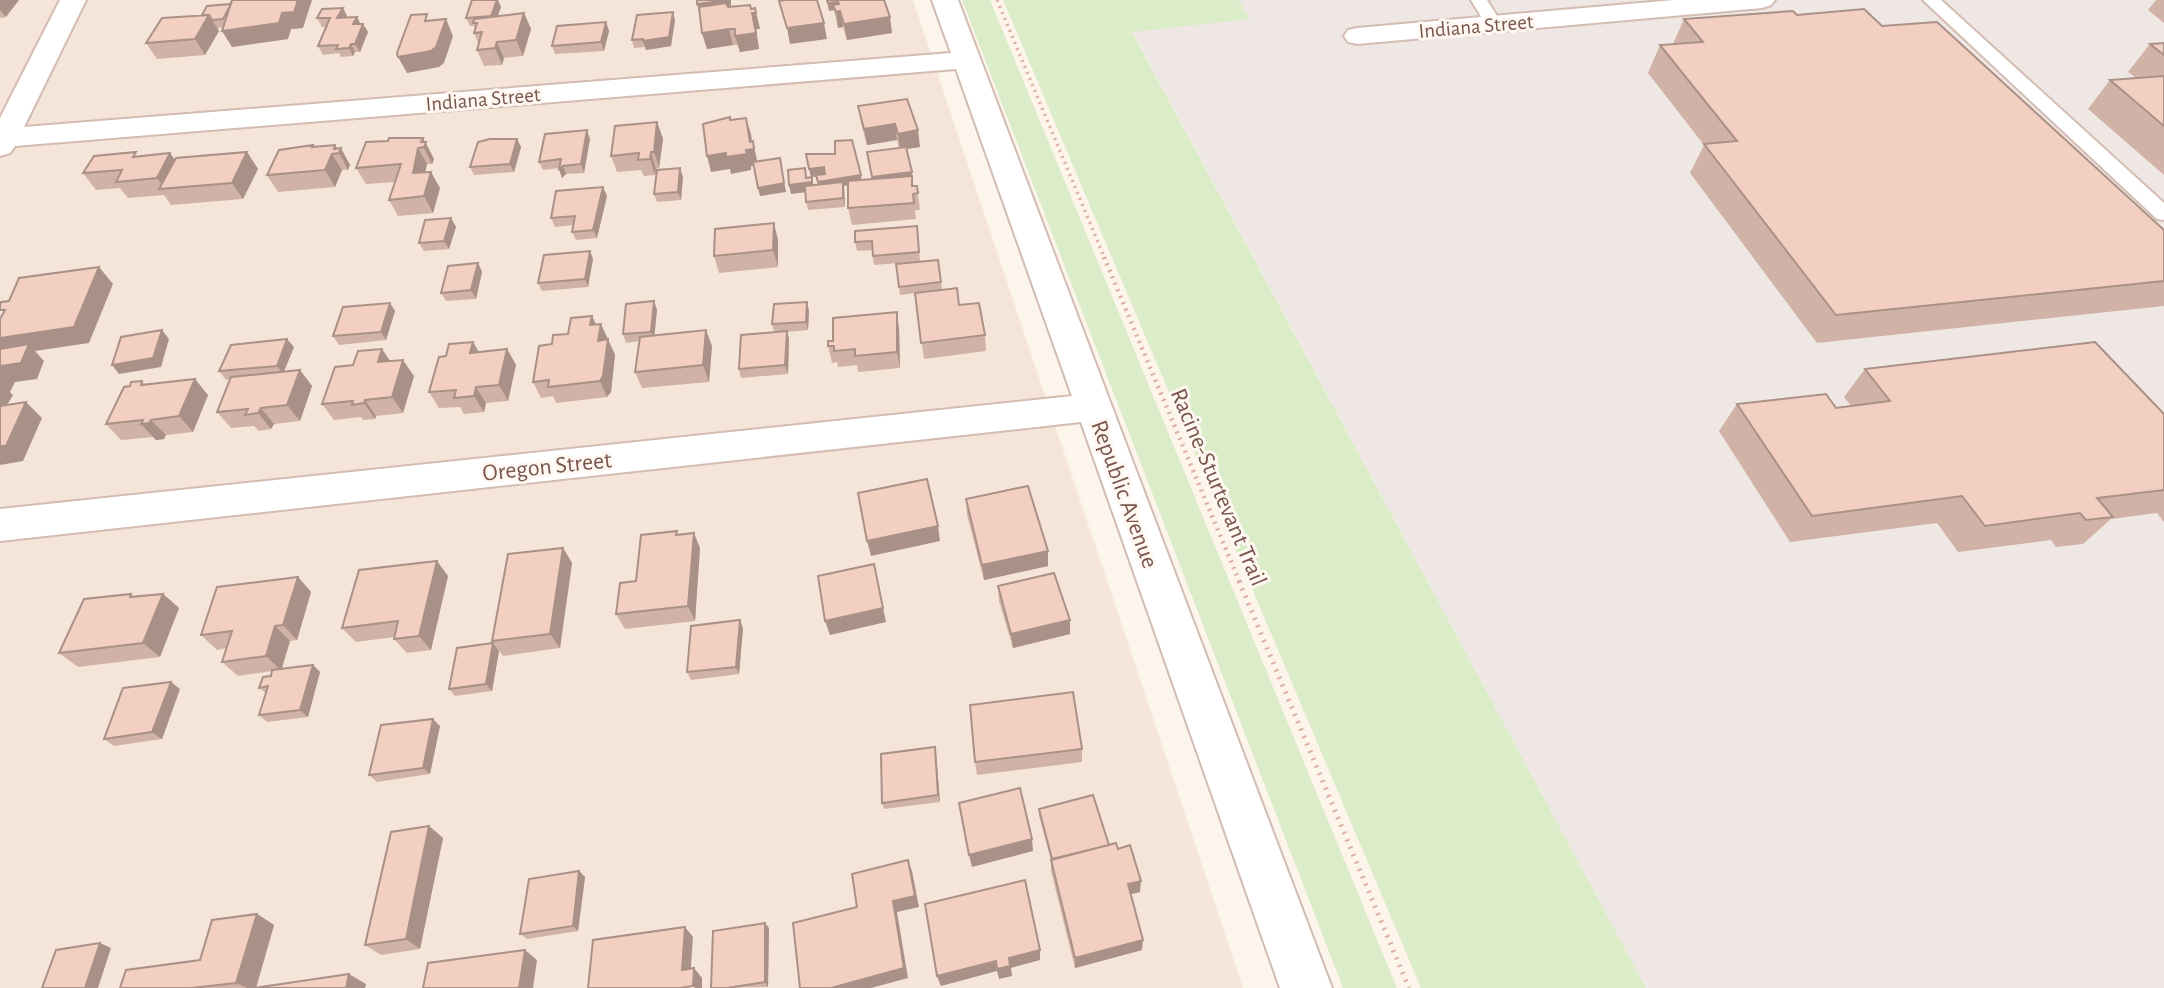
<svg xmlns="http://www.w3.org/2000/svg" width="2164" height="988" viewBox="0 0 2164 988" font-family="'Alegreya Sans',sans-serif">
  <style>
    .residential { fill: #f5e5d9 }
    .industrial { fill: #efe7e3 }
    .green { fill: #dbecc8 }
    .lines { fill: none; stroke-linecap: round; stroke-linejoin: round }
    .lane-casing { stroke: #d3bcb2; stroke-width: 4 }
    .street-casing { stroke: #d3bcb2; stroke-width: 4 }
    .path-far2 { stroke: #d9b2a3; stroke-width: 3.5; stroke-dasharray: 2 4.5; stroke-linecap: butt }
    .path-far1 { stroke: #d9b2a3; stroke-width: 4.5; stroke-dasharray: 2 5; stroke-linecap: butt }
    .path { stroke: #d9b2a3; stroke-width: 5; stroke-dasharray: 2 6; stroke-linecap: butt }
    .lane { fill: #fff; fill-rule: evenodd }
    .street { fill: #fff; fill-rule: evenodd }
    .wall { fill: #d1b2a6; fill-rule: evenodd }
    .shaded-wall { fill: #aa9187 }
    .building { fill: #f3cfc1; stroke: #aa9187; stroke-width: 2 }
    .labels { text-anchor: middle; stroke-width: 6; stroke-linejoin: round; paint-order: stroke }
    .far-street-label { font-size: 21px; fill: #7a574c; stroke: #fff8f2 }
    .street-label { font-size: 24px; fill: #7a574c; stroke: #fff8f2 }
  </style>
  <rect width="100%" height="100%" fill="#fdf4eb"/>
  <path class="residential" d="M0,0h913l330,988h-1243z"/>
  <path class="industrial" d="M1156,0h1008v988h-518l-514,-957 41,-4z"/>
  <path class="green" d="M962,0h28l407,988h-54z
    M1003,0h235l12,19 -118,13 514,956h-225z"/>
  <g class="lines">
    <g class="lane-casing">
      <path id="lane" d="M1471,0h16l15,24 -2,4h-12z
        M1923,0h18l223,203v17l-7,-1z"/>
    </g>
    <g class="street-casing">
      <path id="street" d="M60,0h26l-62,127 927,-74 -19,-53h26l374,988h-52l-199,-566 -1081,119v-32l1072,-113 -116,-327 -941,77 -5,7 -10,3v-38z
        M1674,0h101l-4,5 -9,3 -405,36 -9,-2 -4,-6 4,-6 9,-2z"/>
    </g>
    <path class="path-far2" d="M997,0l108,259"/>
    <path class="path-far1" d="M1104,257l136,326"/>
    <path class="path" d="M1239,581l170,407"/>
    <use href="#lane" class="lane"/>
    <use href="#street" class="street"/>
  </g>
  <path class="wall" d="M0,0l6,17 -6,1z
    M472,0h26l3,7 -3,9 26,-3 7,16 -8,27 -19,2 -2,7 -18,1 -7,-16 1,-7 -4,-10 1,-4 -1,-3h-4l-4,-8z
    M826,0h58l8,33 -45,7 -4,-13 -5,1 -4,-18 -5,1z
    M2156,0h8v23l-16,-13z
    M731,7l24,1 5,21h-4l3,20 -19,3 -2,-7h-5l-26,4 -5,-16 -3,-21z
    M343,8l4,8 -1,2 11,-1 3,7h3l5,8 -8,20h-5l-2,4 -12,1 -2,-4 -16,2 -5,-9 8,-19h-4l-5,-9z
    M202,15l101,13 -12,1 -3,10 -56,8 -9,-20 -5,1 1,3 -14,24 -48,4 -11,-16z
    M1797,15l85,11 282,204v76l-347,37 -127,-170 14,-28 -56,-72 12,-28 13,-1 11,-25z
    M675,20l-4,26 -25,4 -1,-3 -11,1 -2,-8z
    M606,22l3,9 -5,20 -49,3 -3,-8z
    M2164,43v132l-76,-66 22,-29 26,-2 -8,-6 22,-28z
    M907,99l13,48 -14,2 7,31v6h4l3,24h-5l1,9 -64,6 -4,-17v-23l-4,1 1,21 -37,3 -2,-8 -1,-10 -14,2 16,-16 4,-1 -5,-23 56,26 10,-1 -5,-27 32,-4 -2,-8 -30,5 -6,-22 -3,-17zM812,177h5l1,7 -5,1z
    M657,122l6,17 -4,29 -3,1 -1,6 -11,1 -3,-6 -24,2 -6,-16z
    M423,138l11,21 -2,5h-5l-2,8 15,16 -7,25 -35,3 -9,-16 6,-18 -29,2 -10,-16z
    M517,139l4,8 -7,25 -40,3 -4,-8z
    M590,139l-6,34 -18,1 -4,4 -3,-10 -16,2 -4,-8z
    M313,145l1,2 21,-2 15,20 -2,5h-6l-7,17 -57,5 -11,-17z
    M247,152l11,17 -15,30 -72,6 -7,-10 -36,3 -8,-10 -24,2 -13,-17 55,-17 32,-3 5,7z
    M683,177l-2,23 -24,2 -3,-8z
    M607,196l-10,42 -21,2 -4,-8 1,-7 -18,2 -4,-9z
    M451,218l5,9 -7,22 -25,2 -5,-8z
    M917,226l3,35 -46,4 -2,-15 -15,1 -2,-9z
    M778,240v27l-59,6 -5,-17z
    M590,251l3,8 -5,28 -46,4 -4,-8z
    M938,260l4,30 17,15 26,30 1,16 -62,8 -9,-66 -15,2 -4,-31z
    M478,263l4,9 -6,27 -30,2 -5,-8z
    M654,301l3,9 -3,25 58,11 -3,36 -67,6 -7,-16 5,-31 -14,2 -3,-9z
    M395,311l-9,29 -47,5 -6,-9z
    M809,311l-1,19 -21,2 2,7 -1,35 -47,4 -2,-9 35,-37 -2,-8z
    M592,316l4,8h5l14,31 -4,37 -4,5 -51,6 -3,-7 -12,2 -8,-16 19,-38z
    M899,328l1,40 -42,4 -1,-7 -19,2 -1,-5 -5,1 -4,-17z
    M473,342l6,10 28,-3 9,16 -8,36 -22,2 -2,9 -20,2 -4,-7 -21,1 -10,-16 17,-36z
    M294,347l-10,24 16,-1 12,16 -12,35 -26,3 -3,5 -12,2 -5,-5 -23,2 -14,-16 13,-33 -4,1 -7,-9z
    M390,361l24,15 -11,37 -27,3 -1,3 -12,1 -2,-3 -27,3 -12,-16z
    M1865,369l299,45v108l-7,-9 -46,6 -28,25 -27,3 -5,-7 -93,12 -21,-29 -147,19 -71,-111 18,-27 99,4 15,-2 -7,-9z
    M142,381l3,4 63,10 -15,37 -27,3 -2,4 -8,1 -3,-3 -32,3 -15,-16 24,-38z
    M966,499l82,67 -64,14 -17,-65z
    M678,535l22,13 -5,73 -70,8 -9,-15 20,-33z
    M563,548l9,15 -12,85 -57,8 -11,-15z
    M448,576l-17,74 -24,3 -13,-14v-2l-38,5 -14,-14z
    M298,577l13,15 -14,48 -7,1 -8,28 31,-4 7,7 -12,45 -41,5 -8,-7 7,-22 -7,-5 12,-12 1,-5 -34,5 -16,-14 4,-14 -9,2 -16,-15z
    M998,586l72,48 -57,14 -14,-47z
    M131,594l4,3 28,-3 16,14 -19,49 -82,10 -19,-14z
    M743,628l-4,46 -48,6 -4,-8z
    M493,643l6,8 -7,40 -37,5 -6,-7z
    M180,689l-18,50 -48,7 -10,-7z
    M440,726l-10,48 -53,8 -8,-7z
    M1082,749v13l-105,13 -2,-13z
    M936,754l4,48 -56,7 -2,-6z
    M1039,809l79,40 22,43 -9,2 11,56 -67,18 -24,-97v-11l-12,-44z
    M429,826l14,12 -23,111 -39,6 -16,-10z
    M579,871l6,6 -7,54 -51,8 -7,-5z
    M257,914l17,11 -18,63 110,-4 -1,4h-245l80,-28z
    M769,928l-1,59 -57,1z"/>
  <path class="shaded-wall" d="M0,0h19l-13,17 -6,-7z
    M298,0h14l-9,28 -12,1 -3,10 -56,8 -10,-16 60,-18z
    M497,0h1l3,7 -6,17 -4,-8z
    M729,0h2v8l-32,4 -2,-8z
    M837,2l2,8 -6,-5 1,5 -5,1 -1,-8z
    M343,8l4,8 -5,10 -5,-8z
    M840,11l3,16 -5,1 -2,-16z
    M673,12l2,8 -4,26 -25,4 -3,-9z
    M524,13l7,16 -8,27 -7,-16z
    M752,13h4l4,16h-4l3,20 -19,3 -5,-16z
    M209,15l10,16 -14,24 -10,-16z
    M357,17l4,8 -8,-1z
    M890,17l2,16 -45,7 -3,-16z
    M446,19l7,17 -9,27 -5,4 -32,6 -9,-16z
    M606,22l3,9 -5,20 -3,-9z
    M824,23l3,16 -37,5 -3,-16z
    M363,24l5,8 -8,20 -5,-8z
    M729,29l4,16 -26,4 -5,-16z
    M497,42l7,16 -2,7 -7,-17z
    M351,44l4,8 -2,4 -4,-8z
    M746,118l5,16 2,15v-8l5,24 -7,1v4l-20,4 -1,-5 -19,3 -4,-16 39,-6 4,-8z
    M657,122l6,17 -4,29 -5,-16z
    M895,124l2,16 -30,5 -3,-16z
    M587,130l3,9 -6,34 -3,-9z
    M918,130l2,17 -20,3 -2,-16z
    M423,138l11,21 -2,5 -11,-22z
    M517,139l4,8 -7,25 -4,-8z
    M335,145l4,7 2,-4 9,17 -2,5 -9,-17 -5,-4z
    M418,148l9,16 -5,25 -9,-16z
    M247,152l11,17 -15,30 -11,-16z
    M651,152l5,17 -1,6 -5,-16z
    M170,153l12,17 -18,18 -7,-10z
    M332,154l10,16 -7,17 -10,-17z
    M780,158l6,34 -26,4 -2,-8z
    M563,166l3,8 -4,4 -3,-9z
    M824,167l2,8 -14,2 2,14 -23,3 -2,-9 16,-17 3,15 3,-6 -2,-8z
    M680,168l3,9 -2,23 -3,-8z
    M431,172l9,16 -7,25 -9,-17z
    M912,172l2,22 -41,-8 -1,-9z
    M861,175l1,8 -18,3 1,21 -2,-9 -23,-8 -2,-8z
    M603,187l4,9 -10,42 -4,-8z
    M451,218l5,9 -7,22 -5,-8z
    M774,223l4,17v27l-5,-17z
    M590,251l3,8 -5,28 -3,-8z
    M478,263l4,9 -6,27 -5,-9z
    M99,267l14,17 -24,59 -54,8 9,10 -7,18 -22,3 -5,10 3,3 -12,20h-1v-77z
    M654,301l3,9 -3,30 -3,-8z
    M807,302l2,9 -1,19 -2,-8z
    M390,303l5,8 -9,29 -5,-8z
    M897,312l2,16 1,40 -3,-16z
    M592,316l7,16 -9,-7z
    M601,324l14,31 -4,37 -4,5 -7,-16 -2,-40z
    M162,330l7,9 -8,28 -42,7 -7,-9z
    M706,330l6,16 -3,36 -6,-17z
    M787,331l2,8 -1,35 -3,-9z
    M287,339l7,8 -11,27 -6,-8z
    M473,342l9,16 -12,-5z
    M382,349l11,16 -15,-3z
    M507,349l9,16 -8,36 -9,-16z
    M403,360l11,16 -11,37 -11,-16z
    M300,370l12,16 -12,35 -13,-16z
    M195,379l13,16 -15,37 -14,-16z
    M476,387l10,16 -2,9 -10,-16z
    M365,400l11,16 -1,3 -11,-16z
    M26,402l16,16 -19,43 -23,4v-19z
    M261,408l13,16 -3,5 -13,-16z
    M151,420l15,15 -2,4 -8,1 -15,-16z
    M938,526l2,15 -69,15 -4,-15z
    M694,533l6,15 -5,73 -7,-15z
    M563,548l9,15 -12,85 -10,-14z
    M1048,551v15l-64,14 -2,-15z
    M437,561l11,15 -17,74 -12,-14z
    M874,564l12,58 -56,13 -5,-14z
    M298,577l13,15 -14,48 -14,-15z
    M163,594l16,14 -19,49 -17,-14z
    M740,620l3,8 -4,46 -3,-7z
    M1070,620v14l-57,14 -2,-14z
    M275,626l15,15 -9,29 -15,-14z
    M493,643l6,8 -7,40 -6,-7z
    M313,665l7,7 -12,45 -8,-7z
    M171,682l9,7 -18,50 -10,-7z
    M433,719l7,7 -10,48 -7,-6z
    M935,747l1,7 4,48 -2,-7z
    M429,826l14,12 -23,111 -14,-10z
    M1032,839l1,12 -61,16 -3,-12z
    M908,860l4,11 7,36 -22,5 11,66 -37,10h-40z
    M579,871l6,6 -7,54 -5,-5z
    M1141,881l-1,11 -13,3 1,-11z
    M257,914l17,11 -18,63h-9l-11,-5z
    M765,923l4,5 -1,59 -3,-5z
    M685,927l8,10 -3,43 -8,-10z
    M1143,940l-1,10 -67,18v-10z
    M100,943l11,5 -13,40h-13z
    M525,950l12,10 -4,28h-14z
    M1040,950v10l-29,8 1,8 -13,3 -2,-8 -56,15 -4,-10z
    M694,968l8,10v10h-7l-2,-2z
    M349,974l17,10 -1,4h-19z"/>
  <path class="building" d="M232,0h66l-4,12 -12,1 -3,10 -57,8z
    M472,0h25l-6,16 -25,2z
    M697,0h32l-32,4z
    M785,0h32l7,23 -37,5 -8,-27z
    M827,0h10v2l-9,1z
    M837,0h47l6,17 -46,7 -4,-13 -4,1 -3,-7 6,-1z
    M726,3l2,4 22,-2 1,4 4,-1 1,5h-4l4,20 -21,3v-7h-6l-27,4 -3,-26z
    M231,4l-8,15 -11,1 -3,-5h-7l5,-9z
    M343,8l-6,10 20,-1 -4,7h10l-8,20h-4l-2,4 -13,1 2,-4 -20,1 12,-28h-13l5,-9z
    M1864,9l18,17 55,-4 227,208v51l-328,34 -132,-171 33,-3 -77,-96 43,-3 -19,-23 109,-8 4,4z
    M673,12l-4,25 -26,4v-2l-11,1 5,-25z
    M524,13l-8,27 -19,2 -2,6 -18,2 5,-18 -8,1 3,-10h-4l1,-4z
    M427,14l-2,7 21,-2 -10,28 -5,4 -33,6 -1,-4 14,-38z
    M209,15l-14,24 -49,4 16,-25z
    M606,22l-5,20 -49,4 5,-20z
    M2164,43v12l-14,-11z
    M2164,76v50l-54,-46z
    M907,99l11,31 -20,4 -3,-10 -31,5 -6,-23z
    M730,117v3l16,-2 4,24 3,-1 1,8 -8,1 1,4 -21,3v-4l-19,3 -4,-32z
    M657,122l-3,30h-3l-1,7 -12,1 1,-7 -28,3 4,-30z
    M587,130l-6,34 -18,2 -4,3 2,-10 -22,3 6,-28z
    M389,138h34l-2,4h5l-2,5 -6,1 -5,25 18,-1 -7,24 -35,4 12,-36 -45,4 10,-26 22,-1z
    M490,139h27l-7,25 -40,3 8,-25z
    M852,140l9,35 -43,7 -2,-7 9,-1 -1,-7 -15,2 -3,-15h29v-13z
    M313,145l-1,2 23,-2 -1,4 7,-1 -2,5 -7,1 -7,16 -58,5 12,-25z
    M906,147l6,25 -40,5 -5,-25z
    M136,152l-3,5 37,-4 -13,25 -41,4 6,-12 -39,3 11,-17z
    M247,152l-15,31 -73,6 17,-31z
    M780,158l4,25 -26,5 -5,-26z
    M680,168l-2,24 -24,2 3,-24z
    M805,168l1,10 6,-1v5l-23,3 -1,-15z
    M912,176v10h5l1,7 -5,1 1,9 -66,5v-27z
    M843,182v16l-37,4 -1,-16z
    M603,187l-10,43 -21,2 3,-16 -24,2 5,-27z
    M451,218l-7,23 -25,2 6,-23z
    M774,223l-1,27 -59,6 1,-27z
    M917,226l2,26 -46,4 -1,-15 -17,1v-11z
    M590,251l-5,28 -47,4 6,-28z
    M938,260l3,22 -42,5 -3,-23z
    M478,263l-7,27 -30,3 7,-27z
    M99,267l-25,60 -74,11v-19l5,-9h-5v-6l1,-2 8,-1 10,-23z
    M957,288l2,17 20,-2 6,32 -64,8 -6,-50z
    M654,301l-3,31 -28,2 3,-30z
    M807,302l-1,20 -34,2 2,-20z
    M390,303l-9,29 -48,4 10,-29z
    M897,312v40l-42,4v-7l-21,2v-5h-6v-5h5v-23z
    M592,316l-2,9 11,-1 -3,17 10,-2 -5,37 -3,5 -52,6 1,-7 -16,2 6,-36 13,-2 1,-9 15,-1 3,-16z
    M162,330l-9,28 -41,7 9,-28z
    M706,330l-3,35 -68,7 5,-35z
    M787,331l-2,34 -46,4 2,-34z
    M287,339l-10,27 -58,5 12,-26z
    M473,342l-3,11 37,-4 -8,36 -23,2 -2,9 -20,2 2,-8 -27,2 10,-35 7,-1 3,-12z
    M2095,342l69,72v76l-67,8 16,19 -27,3 -6,-7 -95,13 -23,-30 -150,20 -75,-112 89,-10 10,14 54,-7 -25,-32z
    M29,344l-8,19 -21,3v-17z
    M382,349l-4,13 25,-2 -11,37 -27,3 -1,3 -12,2 1,-4 -31,3 13,-37 18,-2 5,-14z
    M300,370l-13,35 -26,3 -3,5 -13,2 3,-6 -31,3 14,-35z
    M195,379l-16,37 -28,4 -2,3 -8,1 2,-4 -37,4 18,-37 6,-1 1,-4 11,-1 -1,4z
    M26,402l-20,44h-6v-40z
    M927,479l11,47 -71,15 -9,-48z
    M1028,486l20,65 -66,14 -16,-66z
    M677,531l-1,4 18,-2 -6,73 -72,8 4,-31 16,-2 5,-46z
    M563,548l-13,86 -58,7 16,-87z
    M437,561l-18,75 -25,3 4,-18 -56,7 17,-58z
    M874,564l9,44 -58,13 -7,-45z
    M1054,573l16,47 -59,14 -13,-48z
    M298,577l-15,48 -8,1 -9,30 -44,6 10,-31 -31,4 16,-48z
    M131,594l-1,3 33,-3 -20,49 -84,10 25,-54z
    M740,620l-4,47 -49,5 4,-46z
    M493,643l-7,41 -37,5 8,-41z
    M313,665l-13,45 -41,5 9,-29 -9,2 4,-11 8,-1 1,-6z
    M171,682l-19,50 -48,7 19,-51z
    M1073,692l9,57 -107,13 -5,-57z
    M433,719l-10,49 -54,7 12,-50z
    M935,747l3,48 -56,8 -1,-49z
    M1020,788l12,51 -63,16 -10,-52z
    M1093,795l16,50 -57,14 -13,-50z
    M429,826l-23,113 -41,6 26,-113z
    M1116,843l2,6 12,-4 11,36 -13,3 15,56 -68,18 -24,-98z
    M908,860l7,36 -22,5 11,67 -73,20h-31l-7,-65 64,-16 -5,-33z
    M579,871l-6,55 -53,8 9,-55z
    M1025,880l15,70 -31,8 1,8 -13,3 -1,-8 -59,15 -12,-72z
    M257,914l-21,69 -45,5h-71l6,-18 74,-10 12,-40z
    M765,923v59l-38,6h-16l2,-57z
    M685,927l-3,43 12,-2 -1,18 -13,2h-92l5,-48z
    M100,943l-15,45h-43l14,-38z
    M525,950l-6,38h-96l5,-25z
    M349,974l-3,14h-92z"/>
  <g class="labels">
    <g class="far-street-label">
      <text transform="translate(1476 26) rotate(-5)" y="7">Indiana Street</text>
      <text transform="translate(483 99) rotate(-5)" y="7">Indiana Street</text>
    </g>
    <g class="street-label">
      <text transform="translate(547 466) rotate(-6)" y="8">Oregon Street</text>
      <text transform="translate(1219 487) rotate(67)" y="8">Racine-Sturtevant Trail</text>
      <text transform="translate(1125 494) rotate(70)" y="8">Republic Avenue</text>
    </g>
  </g>
</svg>
